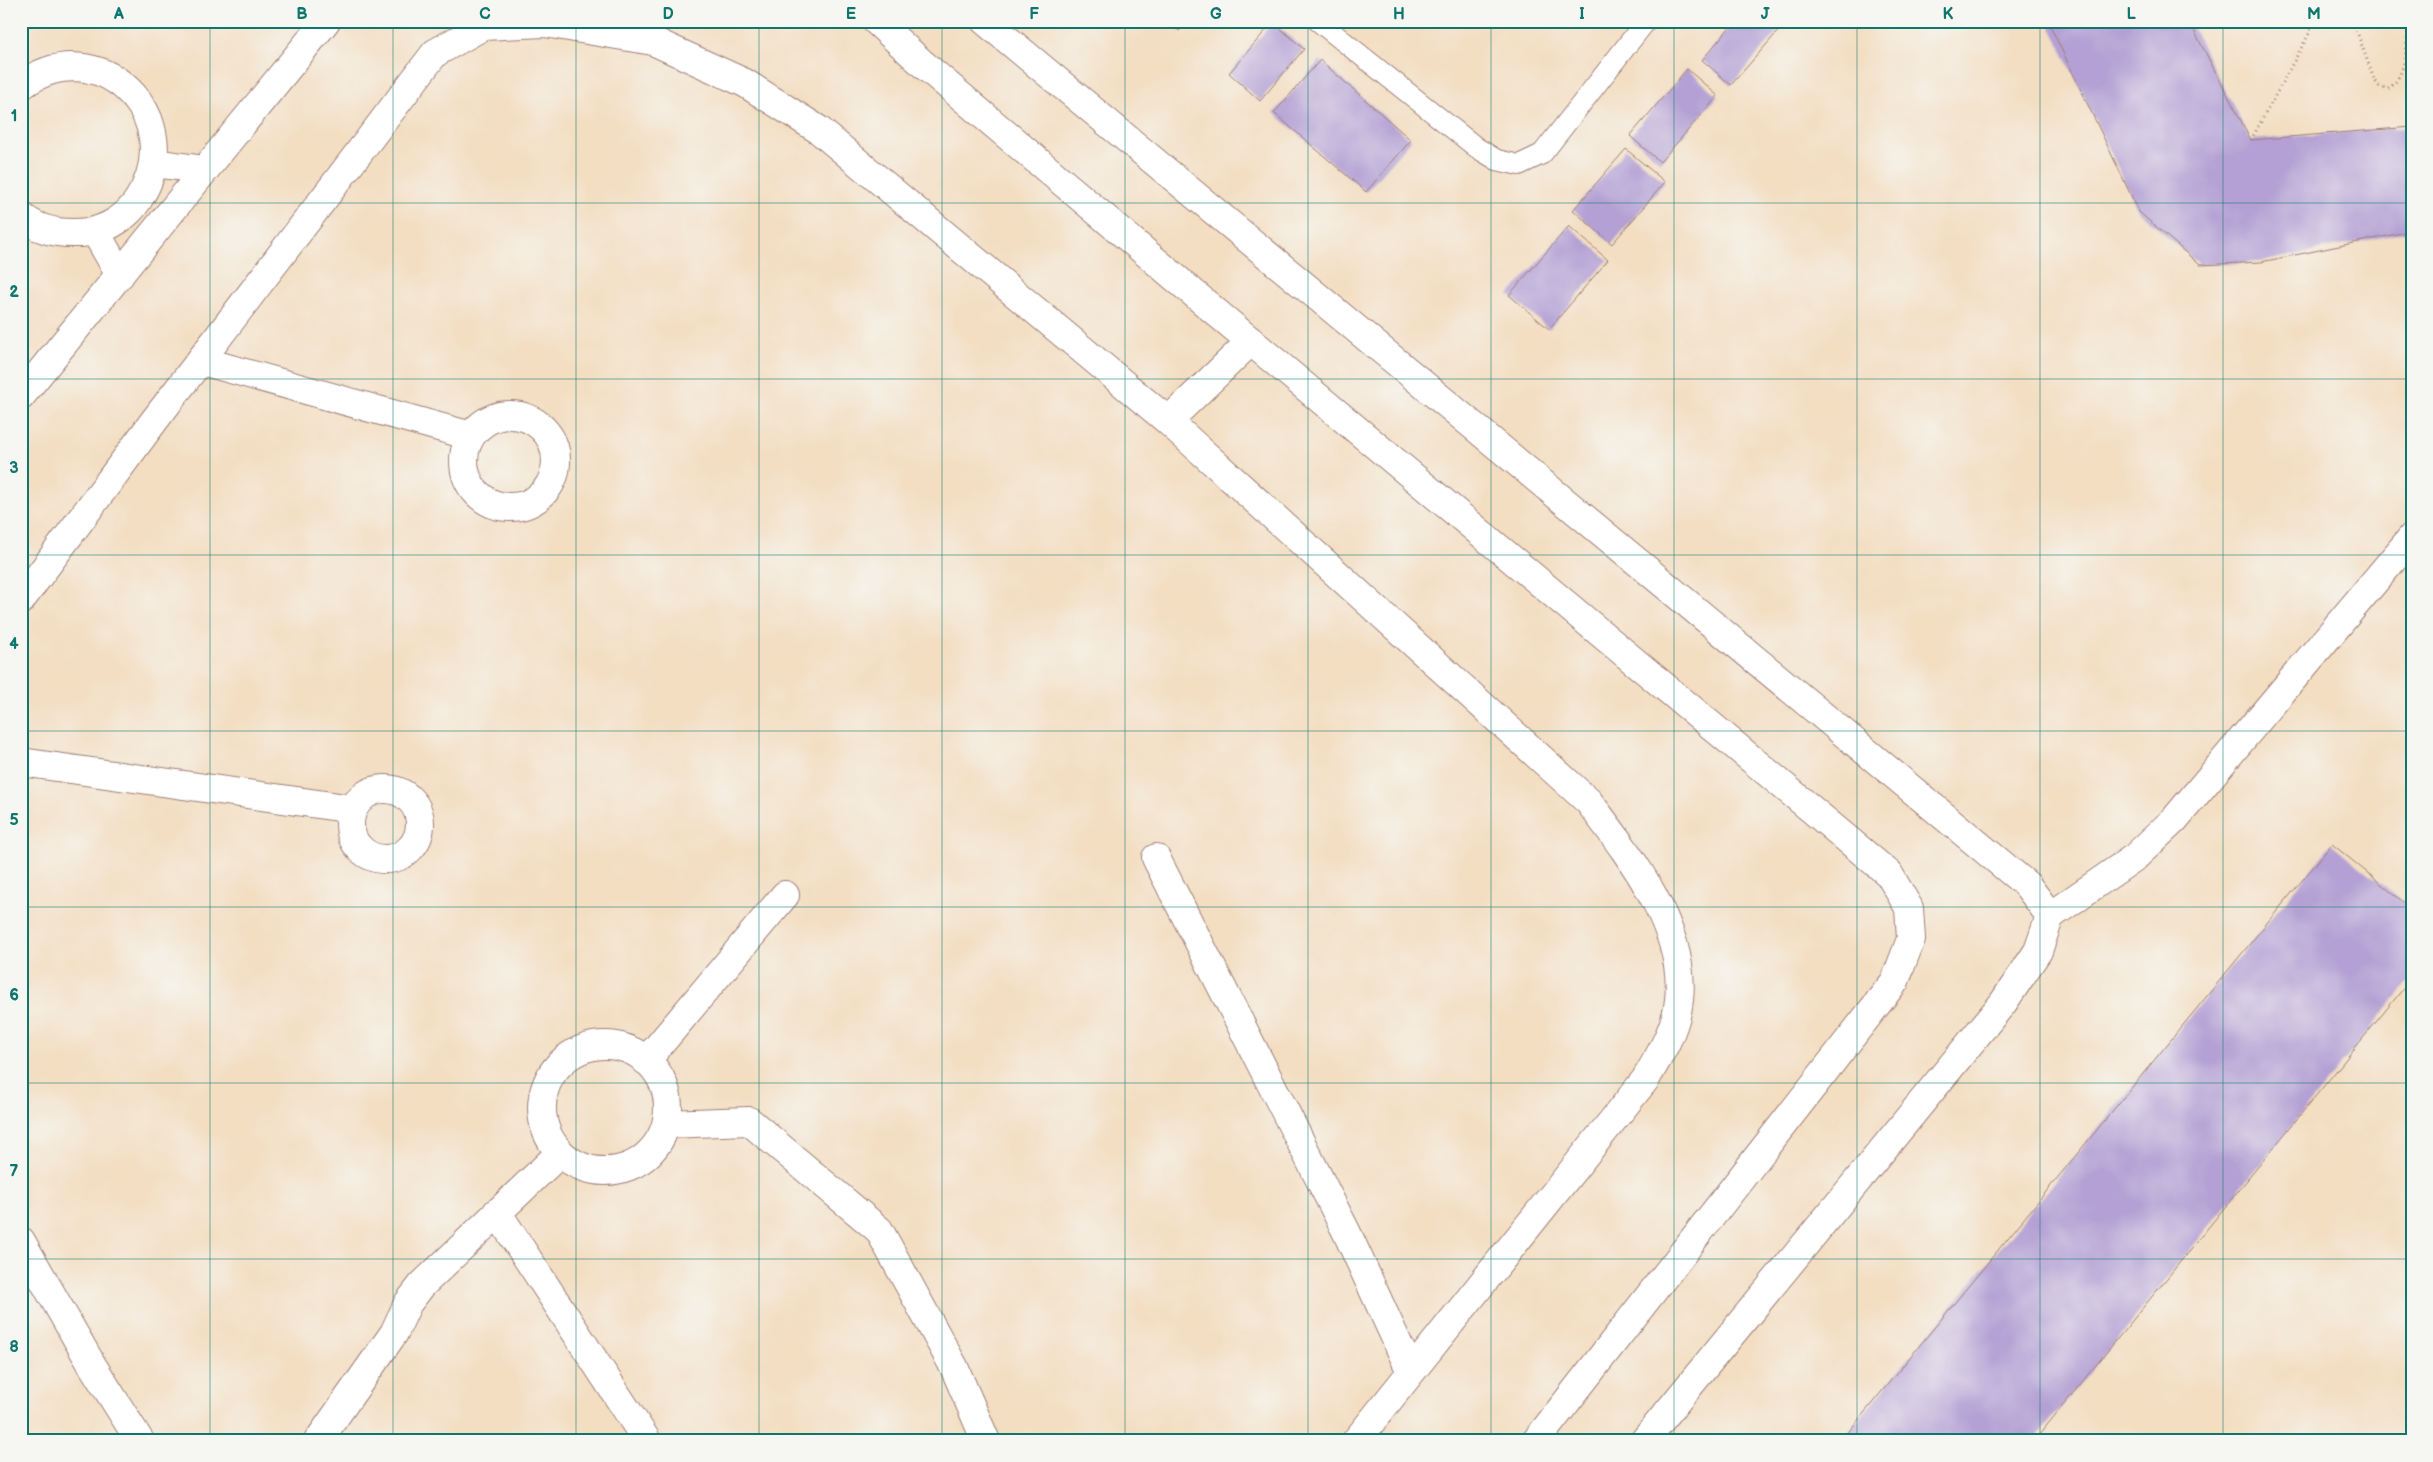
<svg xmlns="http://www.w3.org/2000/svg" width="2433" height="1462" viewBox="0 0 2433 1462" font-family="'Balsamiq Sans',sans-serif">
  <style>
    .building { fill: #b4a0d4 }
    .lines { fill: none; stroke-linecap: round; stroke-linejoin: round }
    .lane-casing { stroke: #9e7e76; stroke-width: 22 }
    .street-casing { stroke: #9e7e76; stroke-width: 30 }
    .secondary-casing { stroke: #9e7e76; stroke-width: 30 }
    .path { stroke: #9e7e76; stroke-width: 3; stroke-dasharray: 1 4; stroke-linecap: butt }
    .lane { stroke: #fff; stroke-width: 20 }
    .street { stroke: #fff; stroke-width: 28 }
    .secondary { stroke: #fff; stroke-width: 28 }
    .grid { fill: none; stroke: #0f766e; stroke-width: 1; stroke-opacity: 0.55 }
    .neatline { fill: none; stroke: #0f766e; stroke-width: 2 }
    .grid-label { font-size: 16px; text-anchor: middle; font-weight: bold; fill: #0f766e }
  </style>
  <rect width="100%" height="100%" fill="#f6f6f2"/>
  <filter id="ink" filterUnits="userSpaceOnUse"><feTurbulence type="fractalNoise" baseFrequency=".02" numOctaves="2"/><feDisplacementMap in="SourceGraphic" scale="10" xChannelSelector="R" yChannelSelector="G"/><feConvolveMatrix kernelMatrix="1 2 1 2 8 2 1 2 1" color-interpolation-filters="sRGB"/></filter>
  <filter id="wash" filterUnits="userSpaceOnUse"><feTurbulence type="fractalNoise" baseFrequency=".0096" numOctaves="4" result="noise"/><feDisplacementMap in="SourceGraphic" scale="20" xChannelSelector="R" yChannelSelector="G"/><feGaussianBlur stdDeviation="1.12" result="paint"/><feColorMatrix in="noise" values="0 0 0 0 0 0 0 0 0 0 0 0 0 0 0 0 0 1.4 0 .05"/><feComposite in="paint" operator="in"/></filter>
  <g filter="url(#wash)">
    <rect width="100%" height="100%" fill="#f3dec2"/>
    <g id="blocks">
      <path class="building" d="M1168,21h20l-9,10z
        M1735,21h52l-56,64 -29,-25z
        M2048,21h141l62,119 161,-13v104l-151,31 -61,3 -61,-53z
        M1273,22l31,27 -44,52 -31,-28z
        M1320,60l91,80 -45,52 -92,-79z
        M1687,69l31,27 -58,66 -30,-26z
        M1626,149l39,33 -53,62 -39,-34z
        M1569,226l39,34 -59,69 -40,-34z
        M2332,844l80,65v69l-378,463h-193z"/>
    </g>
  </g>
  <g filter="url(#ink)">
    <use href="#blocks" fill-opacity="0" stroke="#9e7e76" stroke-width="1"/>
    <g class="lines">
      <g class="lane-casing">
        <path id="lane" d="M1318,21l159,127 20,12 22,5 23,-11 104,-133"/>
      </g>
      <g class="street-casing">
        <path id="street" d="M21,86c76,-59 171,32 117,114 -10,16 -30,29 -49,32 -24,3 -49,0 -68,-16
          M154,163l51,7
          M95,231l25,44
          M202,361l269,75
          M21,396l305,-375
          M464 461a46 46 0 1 1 92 0a46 46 0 1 1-92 0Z
          M1168,421l83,-80
          M21,600l133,-179 281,-368 48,-27 62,-3 108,18 92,42 74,47 349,291 421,381c41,54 98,127 90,198 -3,29 -19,55 -34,80l-289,361
          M21,762l332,47
          M350 824a35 35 0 1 1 70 0a35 35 0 1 1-70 0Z
          M1156,858l191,375 64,139
          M2050,916l85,-59 40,-38 237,-282
          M542 1108a63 63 0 1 1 126 0a63 63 0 1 1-126 0Z
          M646,1061l139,-166
          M666,1124l83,-3 130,109 75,137 32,74
          M497,1212l150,229
          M21,1241l71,124 48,76
          M318,1441l76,-108 14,-30 14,-18 137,-131"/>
      </g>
      <g class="secondary-casing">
        <path id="secondary" d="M876,21l47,43 294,249 672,561 20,34 2,31 -16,42 -359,460
          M985,21l1042,864 23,31 -12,35 -35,52 -359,438"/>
      </g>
      <path class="path" d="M2353,21l21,58 5,7 9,3c19,-12 19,-47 21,-68
        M2251,140l65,-119"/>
      <use href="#lane" class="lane"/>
      <use href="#street" class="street"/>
      <use href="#secondary" class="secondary"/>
    </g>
  </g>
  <path class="grid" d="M210,21v1420M393,21v1420M576,21v1420M759,21v1420M942,21v1420M1125,21v1420M1308,21v1420M1491,21v1420M1674,21v1420M1857,21v1420M2040,21v1420M2223,21v1420M21,203h2391M21,379h2391M21,555h2391M21,731h2391M21,907h2391M21,1083h2391M21,1259h2391"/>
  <rect width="2433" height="1462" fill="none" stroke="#f6f6f2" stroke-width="55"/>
  <rect x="28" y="28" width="2378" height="1406" class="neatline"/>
  <g class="grid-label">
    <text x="119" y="19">A</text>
    <text x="302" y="19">B</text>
    <text x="485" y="19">C</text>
    <text x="668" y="19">D</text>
    <text x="851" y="19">E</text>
    <text x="1034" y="19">F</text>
    <text x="1216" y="19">G</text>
    <text x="1399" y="19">H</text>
    <text x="1582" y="19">I</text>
    <text x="1765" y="19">J</text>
    <text x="1948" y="19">K</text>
    <text x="2131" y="19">L</text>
    <text x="2314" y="19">M</text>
    <text x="14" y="121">1</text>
    <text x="14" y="297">2</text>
    <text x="14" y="473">3</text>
    <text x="14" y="649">4</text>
    <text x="14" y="825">5</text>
    <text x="14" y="1000">6</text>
    <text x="14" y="1176">7</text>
    <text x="14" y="1352">8</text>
  </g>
</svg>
